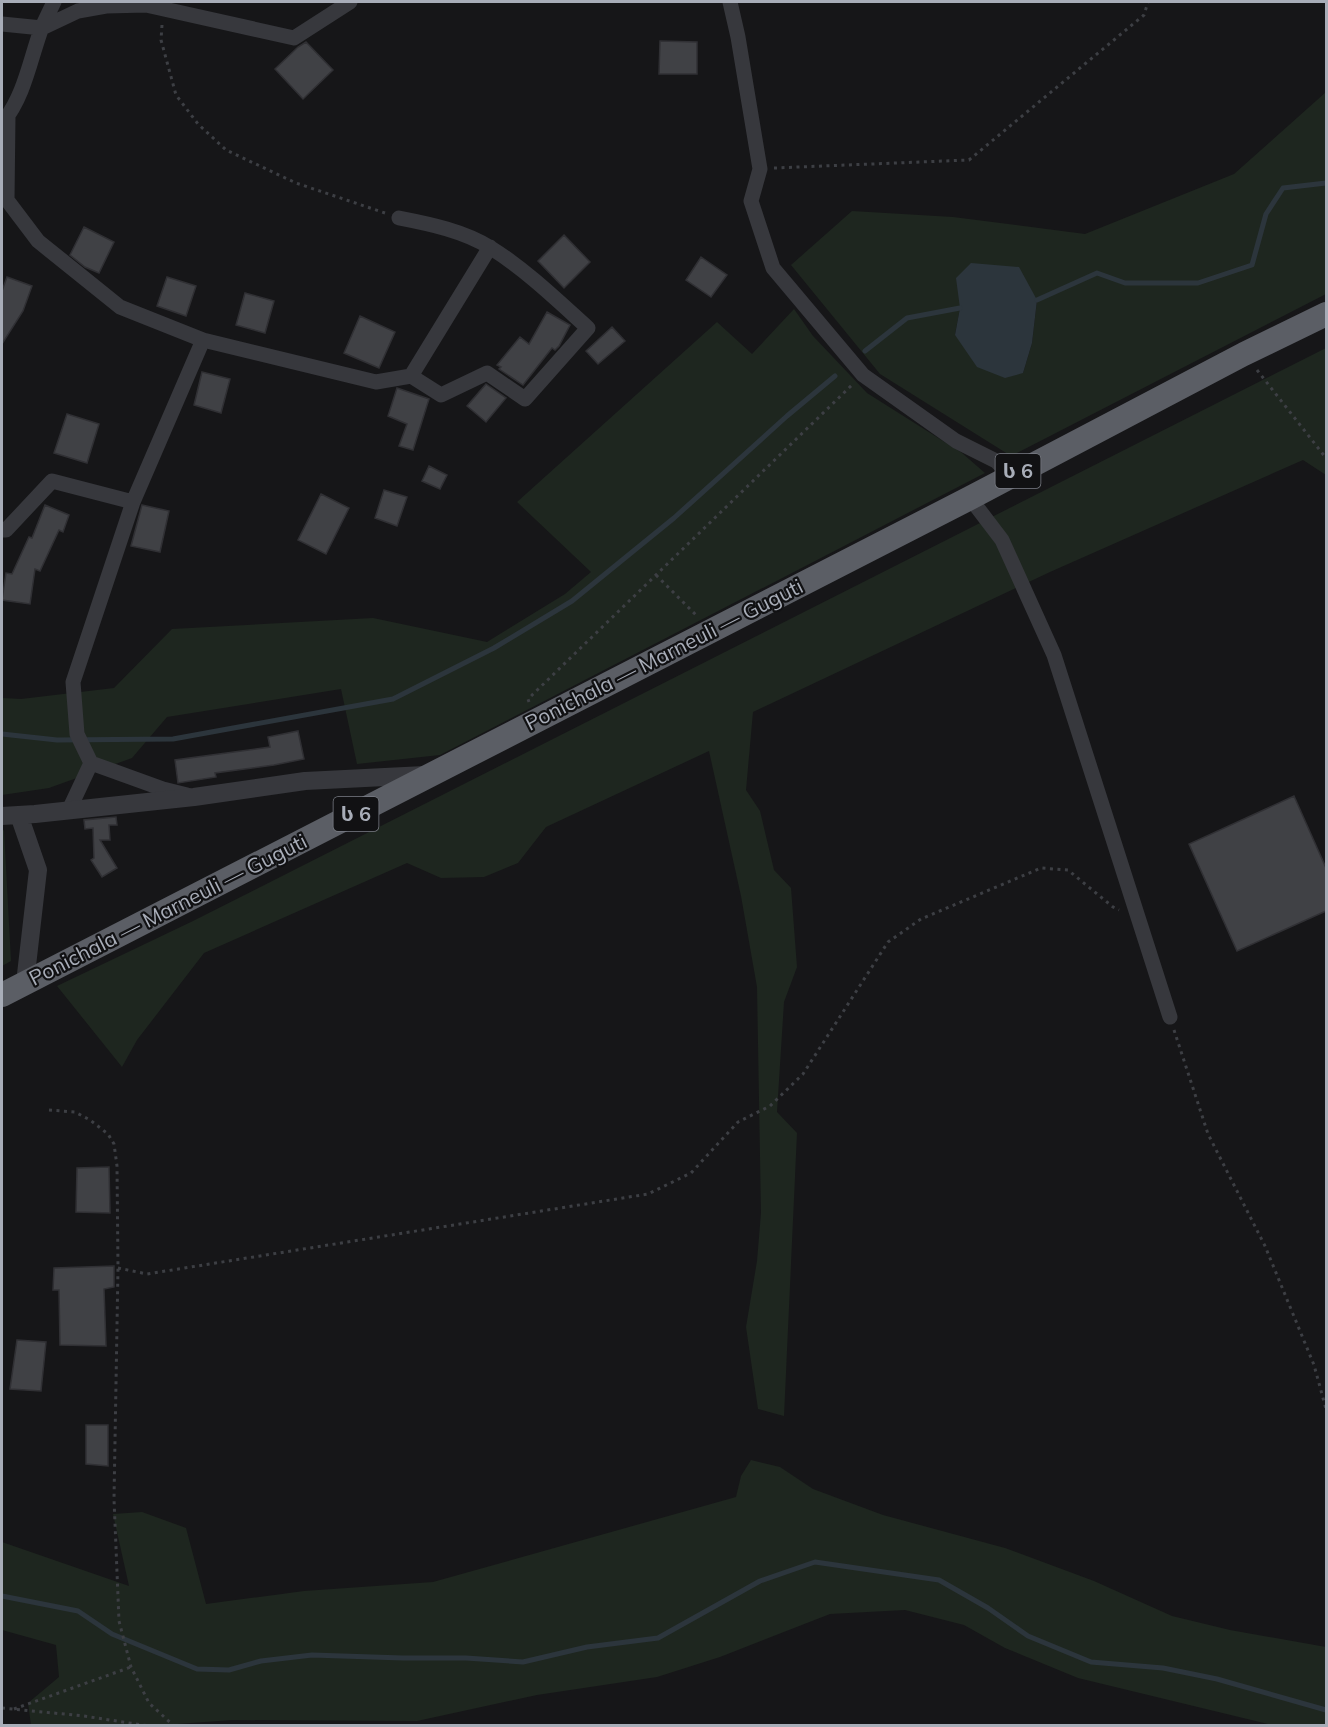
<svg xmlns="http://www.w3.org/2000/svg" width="1328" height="1727" viewBox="0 0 1328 1727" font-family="Mulish,'Noto Sans Georgian',sans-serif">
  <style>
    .green { fill: #1e261f; fill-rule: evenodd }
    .water { fill: #2c353c }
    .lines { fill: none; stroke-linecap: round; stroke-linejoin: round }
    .stream { stroke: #2c353c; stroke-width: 5 }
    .building { fill: #404145; stroke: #303034; stroke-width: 1.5 }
    .path { stroke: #3d3f44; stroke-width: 3; stroke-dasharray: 3 4.5; stroke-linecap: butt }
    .minor { stroke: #37383d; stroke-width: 15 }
    .tertiary { stroke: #37383d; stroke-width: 18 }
    .trunk { stroke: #5b5e65; stroke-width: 24 }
    .labels { text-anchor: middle; stroke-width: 4.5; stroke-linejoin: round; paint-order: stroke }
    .shield { fill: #111113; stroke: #7b7e86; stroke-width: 1.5 }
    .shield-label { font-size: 20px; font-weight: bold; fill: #a8adb8 }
    .street-label { font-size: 21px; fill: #a8adb8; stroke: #111113 }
  </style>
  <rect width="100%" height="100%" fill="#161618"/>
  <path class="green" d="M1326,92v202l-315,162 -131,-82 -89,-109 61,-54 101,6 132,17 149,-60zM1037,300l-5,43 -9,30 -68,-38 5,-27z
    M794,309l19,27 54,57 95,60 23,20 -545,282 -83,9 -16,-75 -174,28 -35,41 -83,30 -47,7v-97l19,1 93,-11 58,-59 201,-11 114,24 78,-48 26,-22 -74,-70 200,-180 35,32z
    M1326,348v127l-23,-15 -253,112 -297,140 -7,78 14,21 14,59 17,18 6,79 -13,35 -7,110 20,21 -13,283 -26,-7 -12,-82 11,-66 4,-48 -4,-226 -16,-91 -32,-145 -163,76 -28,36 -34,14 -43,1 -34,-15 -203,90 -67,87 -15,27 -65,-81 136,-65z
    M4,830l7,131 -9,5v-135z
    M751,1460l29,7 33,22 70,26 122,33 89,33 78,35 58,14 96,17v78h-54l-194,-47 -73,-30 -41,-23 -59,-15 -75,4 -110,43 -63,20 -120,18 -120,26 -185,-1 -81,6 -120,-1 -3,-22 31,-26 -3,-32 -54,-15v-88l127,44 -16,-72 29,-2 44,16 20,76 98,-13 129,-9 303,-85 5,-21z"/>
  <path class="water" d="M971,263l48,4 18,33 -5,43 -9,30 -18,5 -28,-11 -22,-32 5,-27 -4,-30z"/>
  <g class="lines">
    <path class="stream" d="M1037,300l60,-27 28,10h73l54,-18 14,-51 17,-26 43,-5
      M865,351l42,-33 53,-10
      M2,734l55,6 116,-1 220,-40 101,-51 78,-47 102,-83 113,-102 48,-40
      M2,1596l76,15 34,23 85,35 32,1 32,-9 51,-6 91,3h63l57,4 64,-15 71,-9 102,-57 55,-19 124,18 49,28 40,28 63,26 72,6 54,11 109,31"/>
  </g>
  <path class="building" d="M660,41l37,1v32h-38z
    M306,42l27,28 -30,29 -28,-30 23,-22z
    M84,227l30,15 -15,31 -14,-6 -15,-12z
    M564,235l26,27 -26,26 -26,-27z
    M701,257l26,18 -16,22 -25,-17z
    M7,277l25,9 -9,25 -21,33v-53z
    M167,277l29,9 -10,30 -29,-10z
    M245,293l29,8 -9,32 -29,-8z
    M547,312l23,13 -11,21 -4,4 -3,-2 -29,37 -24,-16 2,-2 -4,-2 23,-28 9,7z
    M360,316l35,16 -16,36 -35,-15z
    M612,327l13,14 -27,23 -12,-13z
    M202,372l28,7 -9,34 -27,-8z
    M486,384l20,14 -20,24 -19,-16z
    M397,388l32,11 -16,51 -14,-4 8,-22 -19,-8z
    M67,414l32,10 -12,39 -33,-10z
    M429,466l18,9 -7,14 -18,-8z
    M384,490l23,7 -10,29 -22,-8z
    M321,494l28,14 -23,46 -28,-14z
    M45,505l24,10 -6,17 -4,-2 -19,41 -5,-2 -5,35 -28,-4 4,-27 6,1 17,-37 3,1z
    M142,505l27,6 -9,41 -29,-6z
    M298,731l6,28 -30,6 -59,8 1,4 -38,6 -3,-23 95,-13 -2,-10z
    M1294,796l32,72v43l-89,40 -48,-107z
    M116,817l1,8h-8l1,15h-10l17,28 -15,9 -11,-17 3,-2 -1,-30 -8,1 -1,-9z
    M109,1167l1,46 -34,-1 1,-44z
    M114,1266v21l-10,2 2,57 -46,-1 -1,-55h-6l1,-22z
    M17,1340l29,2 -5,49 -31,-2z
    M86,1425h22v41l-22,-2z"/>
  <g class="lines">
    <path class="path" d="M162,25l-1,15 15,55 22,29 28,26 70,33 89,30
      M774,168l195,-8 175,-145 4,-13
      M1257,370l69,88
      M656,575l41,41
      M529,702l-1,-3 325,-315
      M1174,1030l34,104 57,112 49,119 12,44
      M49,1110l26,2 15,8 18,14 6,10 3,22 1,102 -4,231 5,122 12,46 18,36 25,23
      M118,1268l29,6 501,-80 43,-21 47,-51 32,-16 33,-32 85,-132 33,-23 120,-51 27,2 45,37 6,3
      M2,1708l82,8 65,10
      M14,1709l117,-42"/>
    <path class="minor" d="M730,2l8,35 22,132 -9,32 22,67 90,107 93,66 40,20 14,14
      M2,24l40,4 36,-17 28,-5 40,-1 148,33 56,-36
      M8,116l-1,84 31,41 82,66 83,33 173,42 35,-6 30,19 46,-22 38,26 63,-71c-31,-28 -62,-58 -97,-80 -27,-17 -61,-24 -92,-30
      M3,122c22,-27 27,-63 39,-95 4,-8 8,-17 12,-25
      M411,376l79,-129
      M970,498l32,42 52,115 116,362
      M2,530h4l46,-49 81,21
      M187,795l-24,-6 -72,-26 -14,-29 -4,-52 60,-180 70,-162
      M69,810l22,-47"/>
    <path class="tertiary" d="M19,815l19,55 -13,113
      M2,816l33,-2 159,-17 111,-16 120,-6"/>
    <path class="trunk" d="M2,995l968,-497 274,-144 82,-40"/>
  </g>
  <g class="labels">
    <g class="shield">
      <rect x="995.5" y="454" width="45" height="34" rx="4.5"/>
      <rect x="333.5" y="797" width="45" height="34" rx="4.5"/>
    </g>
    <g class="shield-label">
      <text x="1018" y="478">ს 6</text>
      <text x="356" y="821">ს 6</text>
    </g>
    <g class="street-label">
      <text transform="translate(664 655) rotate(-27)" y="7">Ponichala — Marneuli — Guguti</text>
      <text transform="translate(168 910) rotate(-27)" y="7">Ponichala — Marneuli — Guguti</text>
    </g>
  </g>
  <rect width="1328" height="1727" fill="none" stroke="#a8adb8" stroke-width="6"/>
</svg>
